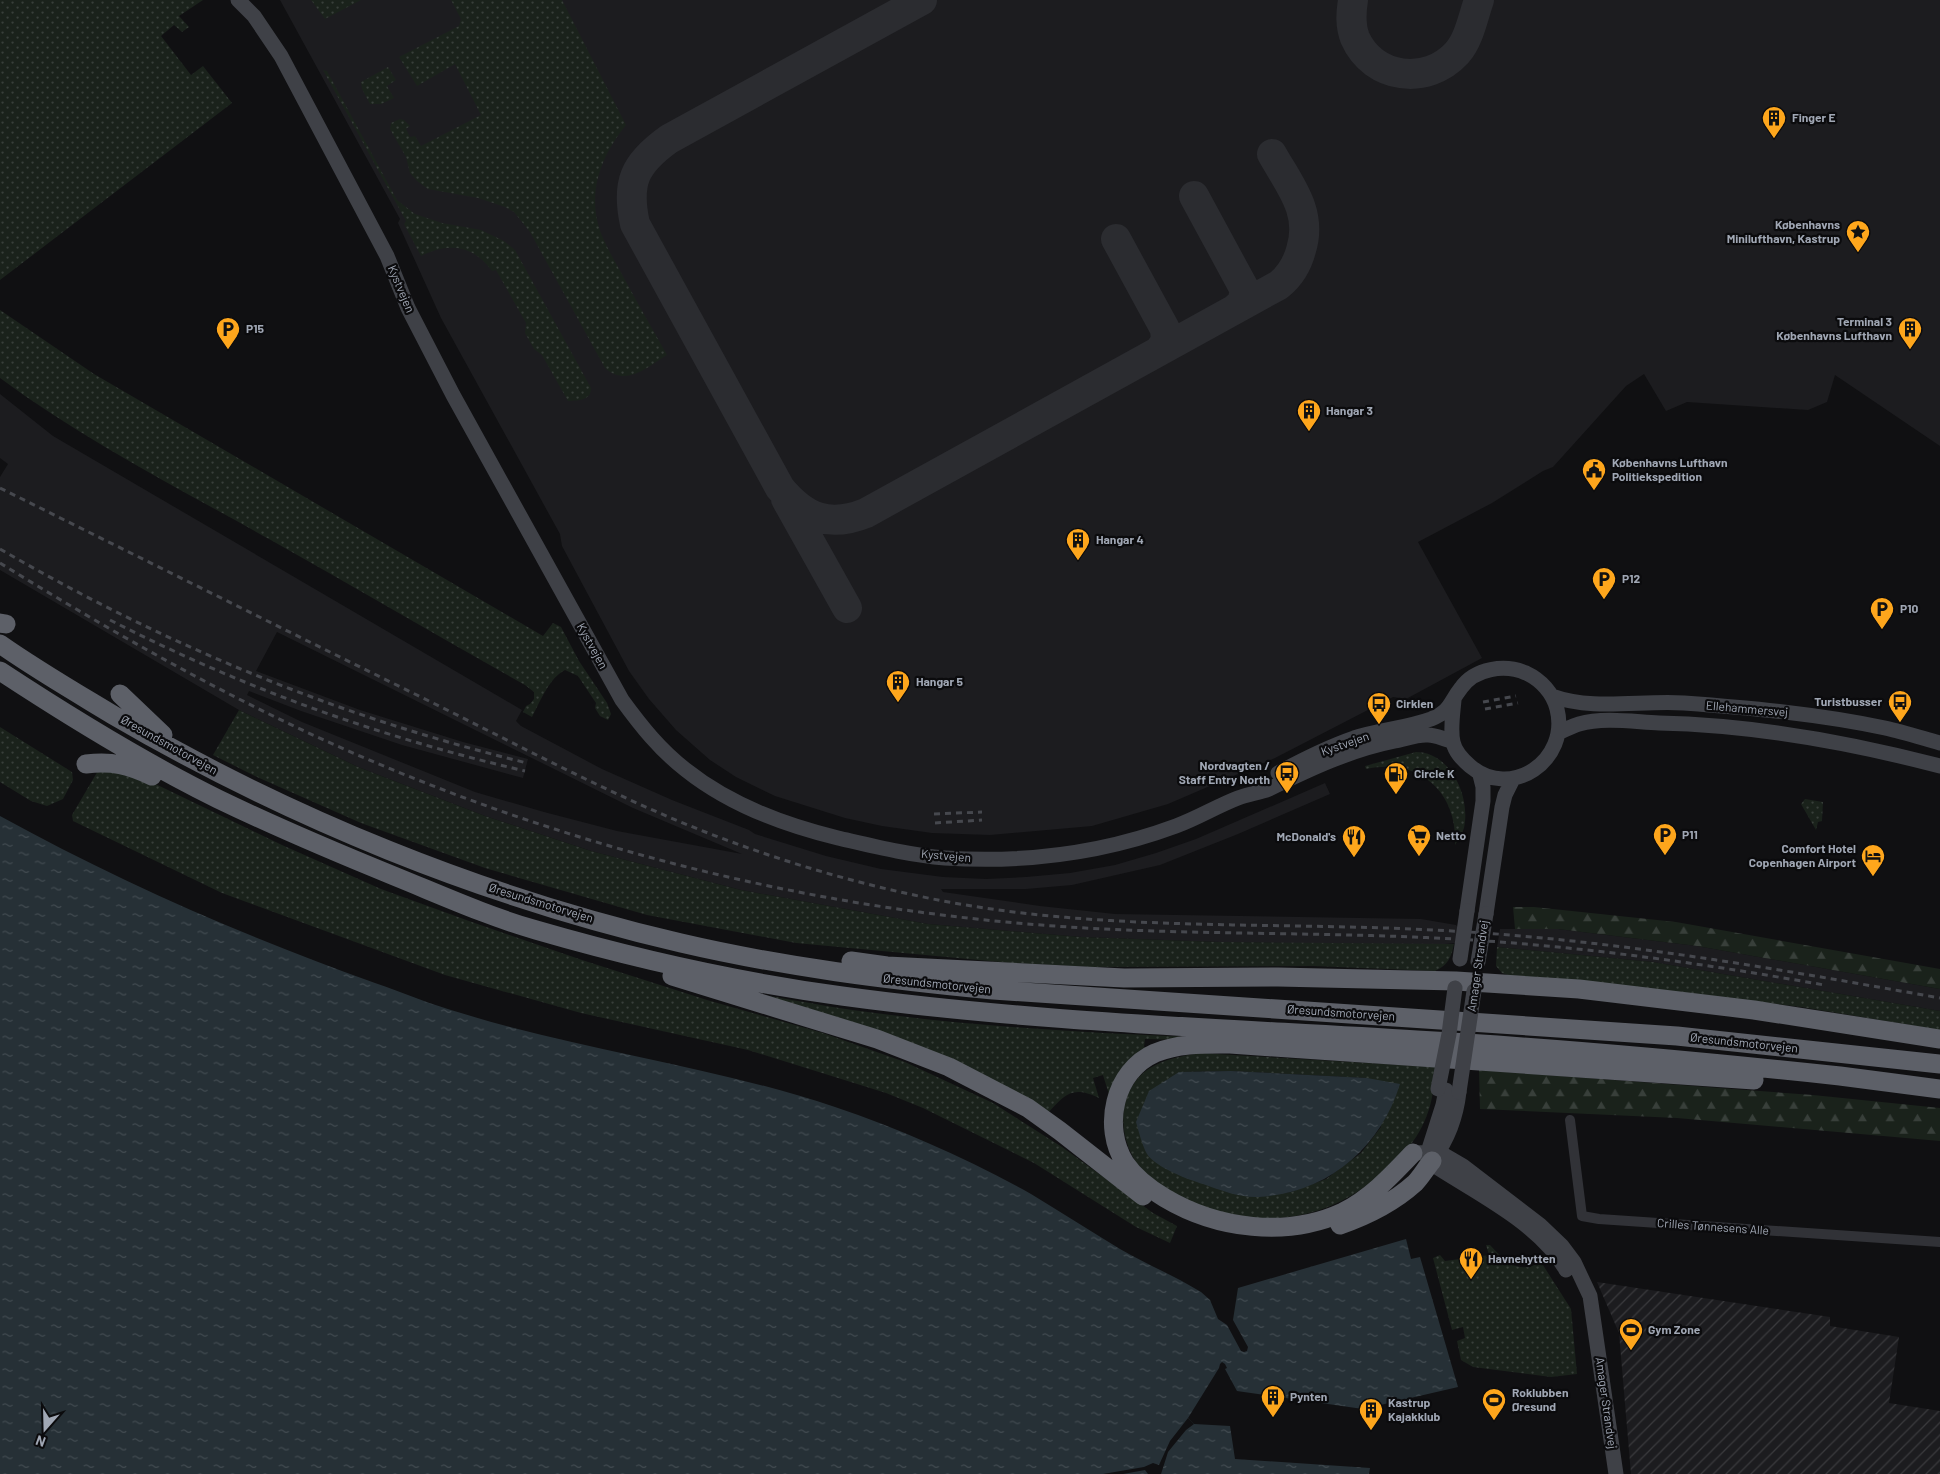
<svg xmlns="http://www.w3.org/2000/svg" width="1940" height="1474" viewBox="0 0 1940 1474" font-family="Barlow,sans-serif">
  <style>
    .built { fill: #1c1c1f; fill-rule: evenodd }
    .industrial { fill: url(#industrial-furrows) }
    .grass { fill: url(#grass-dots); fill-rule: evenodd }
    .forest { fill: url(#forest-firs) }
    .water { fill: url(#water-ripples) }
    .pier { fill: #101012 }
    .lines { fill: none; stroke-linecap: round; stroke-linejoin: round }
    .taxiway { stroke: #2b2c30; stroke-width: 30 }
    .street { stroke: #313237; stroke-width: 10 }
    .secondary { stroke: #3f4147; stroke-width: 15 }
    .highway { stroke: #5d6068; stroke-width: 19 }
    .rail { stroke: #46484e; stroke-width: 3; stroke-dasharray: 6 5; stroke-linecap: butt }
    .secondary-bridge { stroke: #3f4147; stroke-width: 15 }
    .labels { text-anchor: middle; stroke-width: 4.5; stroke-linejoin: round; paint-order: stroke }
    .poi-label { font-size: 12px; font-weight: bold; fill: #a0a7b4; stroke: #0b0b0d; text-anchor: start }
    .street-label { font-size: 12px; fill: #a0a7b4; stroke: #0b0b0d }
  </style>
  <defs>
    <pattern id="industrial-furrows" width="10" height="10" patternUnits="userSpaceOnUse" patternTransform="scale(1.25)"><rect width="10" height="10" fill="#1c1c1f"/><path d="M-1 1l2-2M0 10L10 0M9 11l2-2" fill="none" stroke="#3a3a3d"/></pattern>
    <pattern id="grass-dots" width="8" height="8" patternUnits="userSpaceOnUse" patternTransform="scale(1.25)"><rect width="8" height="8" fill="#1a221b"/><path d="M2 2h.1M6 6h.1" fill="none" stroke="#383f3a" stroke-width="1.8" stroke-linecap="round"/></pattern>
    <pattern id="forest-firs" width="22" height="20" patternUnits="userSpaceOnUse" patternTransform="scale(1.25)"><rect width="22" height="20" fill="#1a221b"/><path d="M5 1l3.5 6h-7zM16 11l3.5 6h-7z" fill="#383f3a"/></pattern>
    <pattern id="water-ripples" width="26" height="14" patternUnits="userSpaceOnUse" patternTransform="scale(1.25)"><rect width="26" height="14" fill="#263036"/><path d="M2 4q2-2 4 0t4 0M15 11q2-2 4 0t4 0" fill="none" stroke="#424b51"/></pattern>
  </defs>
  <rect width="100%" height="100%" fill="#101012"/>
  <path class="built" d="M280,0h1660v446l-105,-71 -8,27 -19,8 -121,-8 -21,9 -22,-37 -18,12 -73,81 -10,4 -51,32 -74,39 64,116 -76,41 -13,-2 -118,61 -107,46 -76,22 -102,9 -58,-2 -50,-7 -37,-8 -70,-22 -39,-19 -26,-17 -34,-30 -27,-31 -20,-28 -67,-125 -2,-12 -119,-216 -43,-95 2,-4z
    M0,394l53,42 469,274 -6,11 5,5 81,43 70,31 77,30 6,4 71,22 55,13 62,8 43,2 40,-2 44,-4 45,-8 41,-12 40,-14 129,-56 5,11 -92,40 -78,31 -88,20 -46,4h-85l2,3 97,14 75,8 306,5 35,6 2,3 -2,15 -21,2 -216,-3 -138,-5 -153,-13 -187,-34 -150,-39 -106,-35 -127,-49 -119,-57 -239,-140v-93l8,-13 -8,-6zM277,632l356,176 109,46 -125,-23 -73,-19 -69,-20 -173,-70 -55,-27 2,-4 52,20 101,34 121,33 5,-19 -65,-17 -103,-32 -104,-39z
    M1500,929h58l139,17 243,43v22l-287,-49 -156,-15z"/>
  <path class="industrial" d="M1597,1282l233,35v9l69,11 -10,66 51,8v63h-309l-12,-141z"/>
  <path class="grass" d="M0,0h203l-24,16 10,11 -7,5 -8,-7 -13,11 30,39 12,-9 29,37 -232,177z
    M311,0h50l-36,19z
    M451,0h111l64,125c-26,32 -41,72 -23,113 6,14 14,27 21,40 14,26 29,52 43,77 -21,13 -41,32 -62,13l-75,-136 -16,-20 -9,-5 -27,-9 -50,-9 -11,-8 -7,-8 -4,-16 -16,-28 1,-6 9,-4 4,1 6,6 -4,3 4,8 5,-1 6,10 60,-31 -26,-51 -38,22 -18,-29 60,-31 2,-7z
    M388,67l8,13 -9,6 7,12 -13,6h-11l-8,-15 -1,-7z
    M323,70l4,1 70,129 18,14 27,9 39,7 23,11 11,9 76,138c0,13 -12,12 -23,13l-26,-46 -8,-6 -9,-16 1,-10 -30,-53 -4,1c-19,-26 -43,-29 -71,-15l-17,-32 2,-3z
    M0,310l94,64 449,262 10,-13 8,4 18,34 28,42 4,11 -3,6 -8,-4 -5,-8 1,-5 -18,-27 -13,-6c-16,8 -25,32 -33,47l-9,-5 3,-6 4,-2 4,-5v-7l-9,-7c-86,-48 -170,-98 -256,-146 -91,-51 -185,-99 -269,-161z
    M239,710l119,57 127,49 106,35 150,39 187,34 153,13 138,5 235,2c-3,14 -6,21 -19,27l-122,-5 -222,1 -80,-4 -215,-20 -149,-28 -162,-47 -124,-45 -104,-46 -44,-22z
    M0,727l72,45 1,8 -10,19 -16,7 -16,-5 -31,-19z
    M1416,752c34,0 55,44 48,76 -2,6 -6,12 -9,17 3,-53 -36,-88 -89,-76l-1,-3z
    M99,769l44,9 139,67 99,44 88,32 113,39 125,40 116,33 82,29 88,41 69,44 91,66 24,13 -7,17 -34,-16 -102,-64 -111,-55 -37,-15 -138,-43 -167,-37 -136,-38 -223,-82 -149,-72 -1,-6z
    M1805,799l18,3 -1,19 -4,1 -2,8 -15,-26z
    M1497,947l156,15 287,49v19l-139,-23 -114,-14 -174,-16 -11,-4 -6,-7z
    M751,993c44,7 88,16 132,21 102,13 205,19 308,23l-7,3 -39,-1 -1,8 12,1 -45,53 -8,-26 -10,3 6,20c-27,-13 -34,-4 -52,16z
    M1200,1053l236,14c-2,16 -3,33 -9,48 -12,33 -37,53 -64,73 -55,39 -127,40 -186,7 -10,-6 -22,-13 -31,-21 -29,-28 -33,-82 4,-106 15,-9 32,-12 50,-15zM1231,1071l136,7 14,49 -20,26 -35,26 -35,13 -34,5 -31,-5 -47,-120z
    M1486,1245h4c16,17 27,30 51,17l30,47 6,65 -26,3 -78,-10 -12,-7 -4,-19 8,-3 -2,-11 -11,3 -19,-72 7,-3 5,6 44,-6z"/>
  <path class="forest" d="M1513,907h21l142,15 264,47v20l-243,-43 -139,-17h-43z
    M1479,1070l334,25 127,13v33l-263,-23 -197,-9z"/>
  <path class="water" d="M0,816c120,66 246,121 375,167 29,10 57,22 86,30 123,38 252,53 374,94 66,22 135,53 196,87 30,18 59,37 89,55 26,15 55,27 81,43l9,8 8,19 9,6 14,26 3,1 3,-1 1,-4 -15,-27 5,-32 168,-49 5,20 9,-2 38,130 -95,22 -126,-18 -12,-22 2,-1 -2,-4 -3,-2 -2,2 -1,4 -31,50 6,6 36,2 5,33 135,9 -1,6h-1369z
    M1231,1071l136,7 33,6c-20,65 -73,109 -141,113 -19,1 -39,-7 -56,-13 -14,-4 -48,-17 -56,-30 -5,-9 -8,-22 -11,-32l13,-31 30,-19z"/>
  <path class="pier" d="M1188,1418l6,6 -8,6 -18,22 -7,22h-13l-3,-4 -22,4h-20l41,-7 9,-4 6,2 11,-24z"/>
  <g class="lines">
    <path class="taxiway" d="M922,0l-253,139c-35,25 -43,44 -34,85l145,264c25,30 49,40 86,25l413,-228c11,-9 18,-20 22,-35 12,-38 -11,-64 -29,-96
      M1353,0c-2,13 -3,25 2,38 18,41 72,48 102,15 12,-13 16,-36 22,-53
      M1194,196l51,94 -3,13 -6,5
      M1116,239l49,90 1,12 -7,10
      M786,499l61,109"/>
    <path class="street" d="M1570,1120l12,96 17,3 341,23"/>
    <path class="secondary" d="M238,0l16,16 27,40 106,200 21,52 45,87 169,305c19,26 38,50 64,70 44,35 98,55 152,68 35,8 71,17 107,20 78,5 158,-5 231,-32 22,-8 41,-20 62,-28 10,-4 21,-5 31,-9 41,-20 81,-39 126,-48 10,-2 21,-6 31,-6 10,-1 18,5 27,6
      M1552,696c41,15 89,4 132,7 68,5 135,11 201,25 18,4 37,10 55,15
      M1558,733c7,-3 14,-7 21,-9 25,-7 55,-2 80,-1 95,2 189,19 281,43
      M1278,773c24,-13 50,-26 76,-35 25,-8 52,-10 77,-19 20,-8 18,-16 30,-31 14,-20 44,-24 65,-15 15,7 27,20 31,36 13,51 -46,92 -87,57 -8,-7 -15,-14 -17,-24 -3,-13 0,-29 1,-42
      M1467,911l16,-110v-14l-3,-12
      M1486,914l16,-107 3,-12 8,-16
      M1446,1090l-3,15 -15,47 4,9 6,7c42,27 103,57 128,102
      M1413,1153l26,-1 24,14 77,59 22,21 12,16 16,34 26,178
      M1433,1160c15,-22 23,-42 26,-68"/>
    <path class="highway" d="M0,623l6,1
      M0,644c37,26 75,48 113,71 176,103 370,182 568,228 103,24 207,37 312,47l684,46 263,28
      M0,671c70,46 143,91 218,128 58,28 117,53 176,77 47,19 93,40 142,54 100,29 203,52 306,66 190,26 383,32 575,44 141,8 282,21 423,36 33,4 67,9 100,13
      M120,694l43,41
      M86,764c27,-3 42,1 66,12
      M851,961l36,5 237,12 154,-1 178,4 123,8 175,21 186,29
      M672,976l205,63 72,28 79,41 32,23 83,65
      M1413,1153c-21,22 -42,45 -70,59 -56,26 -126,17 -178,-14 -15,-9 -30,-20 -40,-35 -23,-36 -11,-92 30,-110 25,-10 49,-9 75,-9l524,36
      M1340,1225c26,-9 54,-23 75,-42 6,-6 11,-15 17,-22"/>
    <path class="rail" d="M0,488c143,71 287,143 431,214 91,45 182,94 277,131 67,26 136,47 206,62 171,38 346,26 519,35 171,8 339,38 507,68
      M0,549c167,97 339,168 527,214
      M0,563c105,65 214,127 326,178 215,97 445,159 680,181 143,14 286,9 429,16 131,6 260,24 389,47
      M110,620c133,68 269,117 415,151
      M1483,702l33,-6
      M1485,709l33,-6
      M934,814l48,-2
      M935,823l47,-3"/>
    <path class="secondary-bridge" d="M1460,959l7,-48
      M1478,962l8,-48
      M1438,1089l11,-55 6,-46
      M1459,1092l15,-101"/>
  </g>
  <defs>
    <g id="building-pin" transform="scale(1.25)"><path d="M0 17L-7.5 6A9.5 9.5 0 1 1 7.5 6Z" fill="#fea61c" stroke="#0b0b0d"/><path d="M-4-6H4V6H1V3H-1V6H-4ZM-2.5-4.3h1.7v1.8h-1.7ZM.8-4.3h1.7v1.8H.8ZM-2.5-1h1.7V.8h-1.7ZM.8-1h1.7V.8H.8Z" fill="#111"/></g>
    <g id="sight-pin" transform="scale(1.25)"><path d="M0 17L-7.5 6A9.5 9.5 0 1 1 7.5 6Z" fill="#fea61c" stroke="#0b0b0d"/><path d="M0-6L1.8-2.2L6-1.7L2.9 1.2L3.7 5.4L0 3.3L-3.7 5.4L-2.9 1.2L-6-1.7L-1.8-2.2Z" fill="#111"/></g>
    <g id="parking-pin" transform="scale(1.25)"><path d="M0 17L-7.5 6A9.5 9.5 0 1 1 7.5 6Z" fill="#fea61c" stroke="#0b0b0d"/><path d="M-3.5-5.5H1a3.5 3.5 0 0 1 0 7H-1V5.5H-3.5ZM-1-3.4V-.6H.8a1.4 1.4 0 0 0 0-2.8Z" fill="#111"/></g>
    <g id="civic-pin" transform="scale(1.25)"><path d="M0 17L-7.5 6A9.5 9.5 0 1 1 7.5 6Z" fill="#fea61c" stroke="#0b0b0d"/><path d="M-.6-6.5H3V-4.5H.6V-3L4-1V1h2V6H-6V1h2V-1L-.6-3ZM-1.2 2.5V6h2.4V2.5Z" fill="#111"/></g>
    <g id="bus-pin" transform="scale(1.25)"><path d="M0 17L-7.5 6A9.5 9.5 0 1 1 7.5 6Z" fill="#fea61c" stroke="#0b0b0d"/><path d="M-5-6H5V4H4V6H2V4H-2V6H-4V4H-5ZM-3.5-4V0h7V-4ZM-3.5 1.2v1.5H-2V1.2ZM2 1.2v1.5H3.5V1.2Z" fill="#111"/></g>
    <g id="fuel-pin" transform="scale(1.25)"><path d="M0 17L-7.5 6A9.5 9.5 0 1 1 7.5 6Z" fill="#fea61c" stroke="#0b0b0d"/><path d="M-5.5-6h7V0h2V4h1.3V-2.5L3-4.5l.8-.8L6-3V5H2.5V1h-1V6h-7ZM-4.2-4.7v3.2H.2V-4.7Z" fill="#111"/></g>
    <g id="supermarket-pin" transform="scale(1.25)"><path d="M0 17L-7.5 6A9.5 9.5 0 1 1 7.5 6Z" fill="#fea61c" stroke="#0b0b0d"/><path d="M-6-5.5h2.5l.6 2H6L4.5 2H-2.5L-4.4-4H-6ZM-1.5 3.2a1.3 1.3 0 1 0 .1 0ZM3 3.2a1.3 1.3 0 1 0 .1 0Z" fill="#111"/></g>
    <g id="restaurant-pin" transform="scale(1.25)"><path d="M0 17L-7.5 6A9.5 9.5 0 1 1 7.5 6Z" fill="#fea61c" stroke="#0b0b0d"/><path d="M-5-6h1v4h1v-4h1v4h1v-4h1v5L-1.5 .5V6h-2V.5L-5-1ZM5-6V6H3V1.5H1.5Q1.5-4 5-6Z" fill="#111"/></g>
    <g id="hotel-pin" transform="scale(1.25)"><path d="M0 17L-7.5 6A9.5 9.5 0 1 1 7.5 6Z" fill="#fea61c" stroke="#0b0b0d"/><path d="M-6-4.5h1.5V1H6V5H4.5V3h-9V5H-6ZM-4 0a1.8 1.8 0 1 1 3.6 0ZM.5 0V-2.5h3Q6-2.5 6 0Z" fill="#111"/></g>
    <g id="stadium-pin" transform="scale(1.25)"><path d="M0 17L-7.5 6A9.5 9.5 0 1 1 7.5 6Z" fill="#fea61c" stroke="#0b0b0d"/><path d="M0-5a6.5 5 0 1 0 0 10a6.5 5 0 1 0 0-10ZM-3.5-1.8h7v3.6h-7Z" fill="#111"/></g>
  </defs>
  <g fill-rule="evenodd">
    <use href="#building-pin" x="1774" y="118"/>
    <use href="#sight-pin" x="1858" y="232"/>
    <use href="#parking-pin" x="228" y="329"/>
    <use href="#building-pin" x="1910" y="329"/>
    <use href="#building-pin" x="1309" y="411"/>
    <use href="#civic-pin" x="1594" y="470"/>
    <use href="#building-pin" x="1078" y="540"/>
    <use href="#parking-pin" x="1604" y="579"/>
    <use href="#parking-pin" x="1882" y="609"/>
    <use href="#building-pin" x="898" y="682"/>
    <use href="#bus-pin" x="1900" y="702"/>
    <use href="#bus-pin" x="1379" y="704"/>
    <use href="#bus-pin" x="1287" y="773"/>
    <use href="#fuel-pin" x="1396" y="774"/>
    <use href="#parking-pin" x="1665" y="835"/>
    <use href="#supermarket-pin" x="1419" y="836"/>
    <use href="#restaurant-pin" x="1354" y="837"/>
    <use href="#hotel-pin" x="1873" y="856"/>
    <use href="#restaurant-pin" x="1471" y="1259"/>
    <use href="#stadium-pin" x="1631" y="1330"/>
    <use href="#building-pin" x="1273" y="1397"/>
    <use href="#stadium-pin" x="1494" y="1400"/>
    <use href="#building-pin" x="1371" y="1410"/>
  </g>
  <g class="labels">
    <g class="poi-label">
      <text x="1792" y="122">Finger E</text>
      <text x="1840" y="229" text-anchor="end">Københavns<tspan x="1840" dy="14">Minilufthavn, Kastrup</tspan></text>
      <text x="1892" y="326" text-anchor="end">Terminal 3<tspan x="1892" dy="14">Københavns Lufthavn</tspan></text>
      <text x="246" y="333">P15</text>
      <text x="1326" y="415">Hangar 3</text>
      <text x="1612" y="467">Københavns Lufthavn<tspan x="1612" dy="14">Politiekspedition</tspan></text>
      <text x="1096" y="544">Hangar 4</text>
      <text x="1622" y="583">P12</text>
      <text x="1900" y="613">P10</text>
      <text x="916" y="686">Hangar 5</text>
      <text x="1882" y="706" text-anchor="end">Turistbusser</text>
      <text x="1396" y="708">Cirklen</text>
      <text x="1270" y="770" text-anchor="end">Nordvagten /<tspan x="1270" dy="14">Staff Entry North</tspan></text>
      <text x="1414" y="778">Circle K</text>
      <text x="1682" y="839">P11</text>
      <text x="1436" y="840">Netto</text>
      <text x="1336" y="841" text-anchor="end">McDonald's</text>
      <text x="1856" y="853" text-anchor="end">Comfort Hotel<tspan x="1856" dy="14">Copenhagen Airport</tspan></text>
      <text x="1488" y="1263">Havnehytten</text>
      <text x="1648" y="1334">Gym Zone</text>
      <text x="1512" y="1397">Roklubben<tspan x="1512" dy="14">Øresund</tspan></text>
      <text x="1290" y="1401">Pynten</text>
      <text x="1388" y="1407">Kastrup<tspan x="1388" dy="14">Kajakklub</tspan></text>
    </g>
    <g class="street-label">
      <text transform="translate(401 289) rotate(67)" y="4">Kystvejen</text>
      <text transform="translate(592 646) rotate(61)" y="4">Kystvejen</text>
      <text transform="translate(1747 709) rotate(5)" y="4">Ellehammersvej</text>
      <text transform="translate(1345 744) rotate(-19)" y="4">Kystvejen</text>
      <text transform="translate(169 745) rotate(29)" y="4">Øresundsmotorvejen</text>
      <text transform="translate(946 856) rotate(5)" y="4">Kystvejen</text>
      <text transform="translate(541 903) rotate(17)" y="4">Øresundsmotorvejen</text>
      <text transform="translate(1478 966) rotate(-82)" y="4">Amager Strandvej</text>
      <text transform="translate(937 984) rotate(6)" y="4">Øresundsmotorvejen</text>
      <text transform="translate(1341 1013) rotate(4)" y="4">Øresundsmotorvejen</text>
      <text transform="translate(1744 1043) rotate(6)" y="4">Øresundsmotorvejen</text>
      <text transform="translate(1713 1227) rotate(4)" y="4">Crilles Tønnesens Alle</text>
      <text transform="translate(1606 1403) rotate(82)" y="4">Amager Strandvej</text>
    </g>
  </g>
  <g transform="translate(45 1429) rotate(200)" stroke="#0b0b0d" stroke-width="4" paint-order="stroke">
  <path d="M0-4L9 19L0 12L-9 19Z" fill="#a0a7b4"/>
  <text y="-8" font-size="14" font-weight="bold" text-anchor="middle" fill="#a0a7b4">N</text>
  </g>
</svg>
